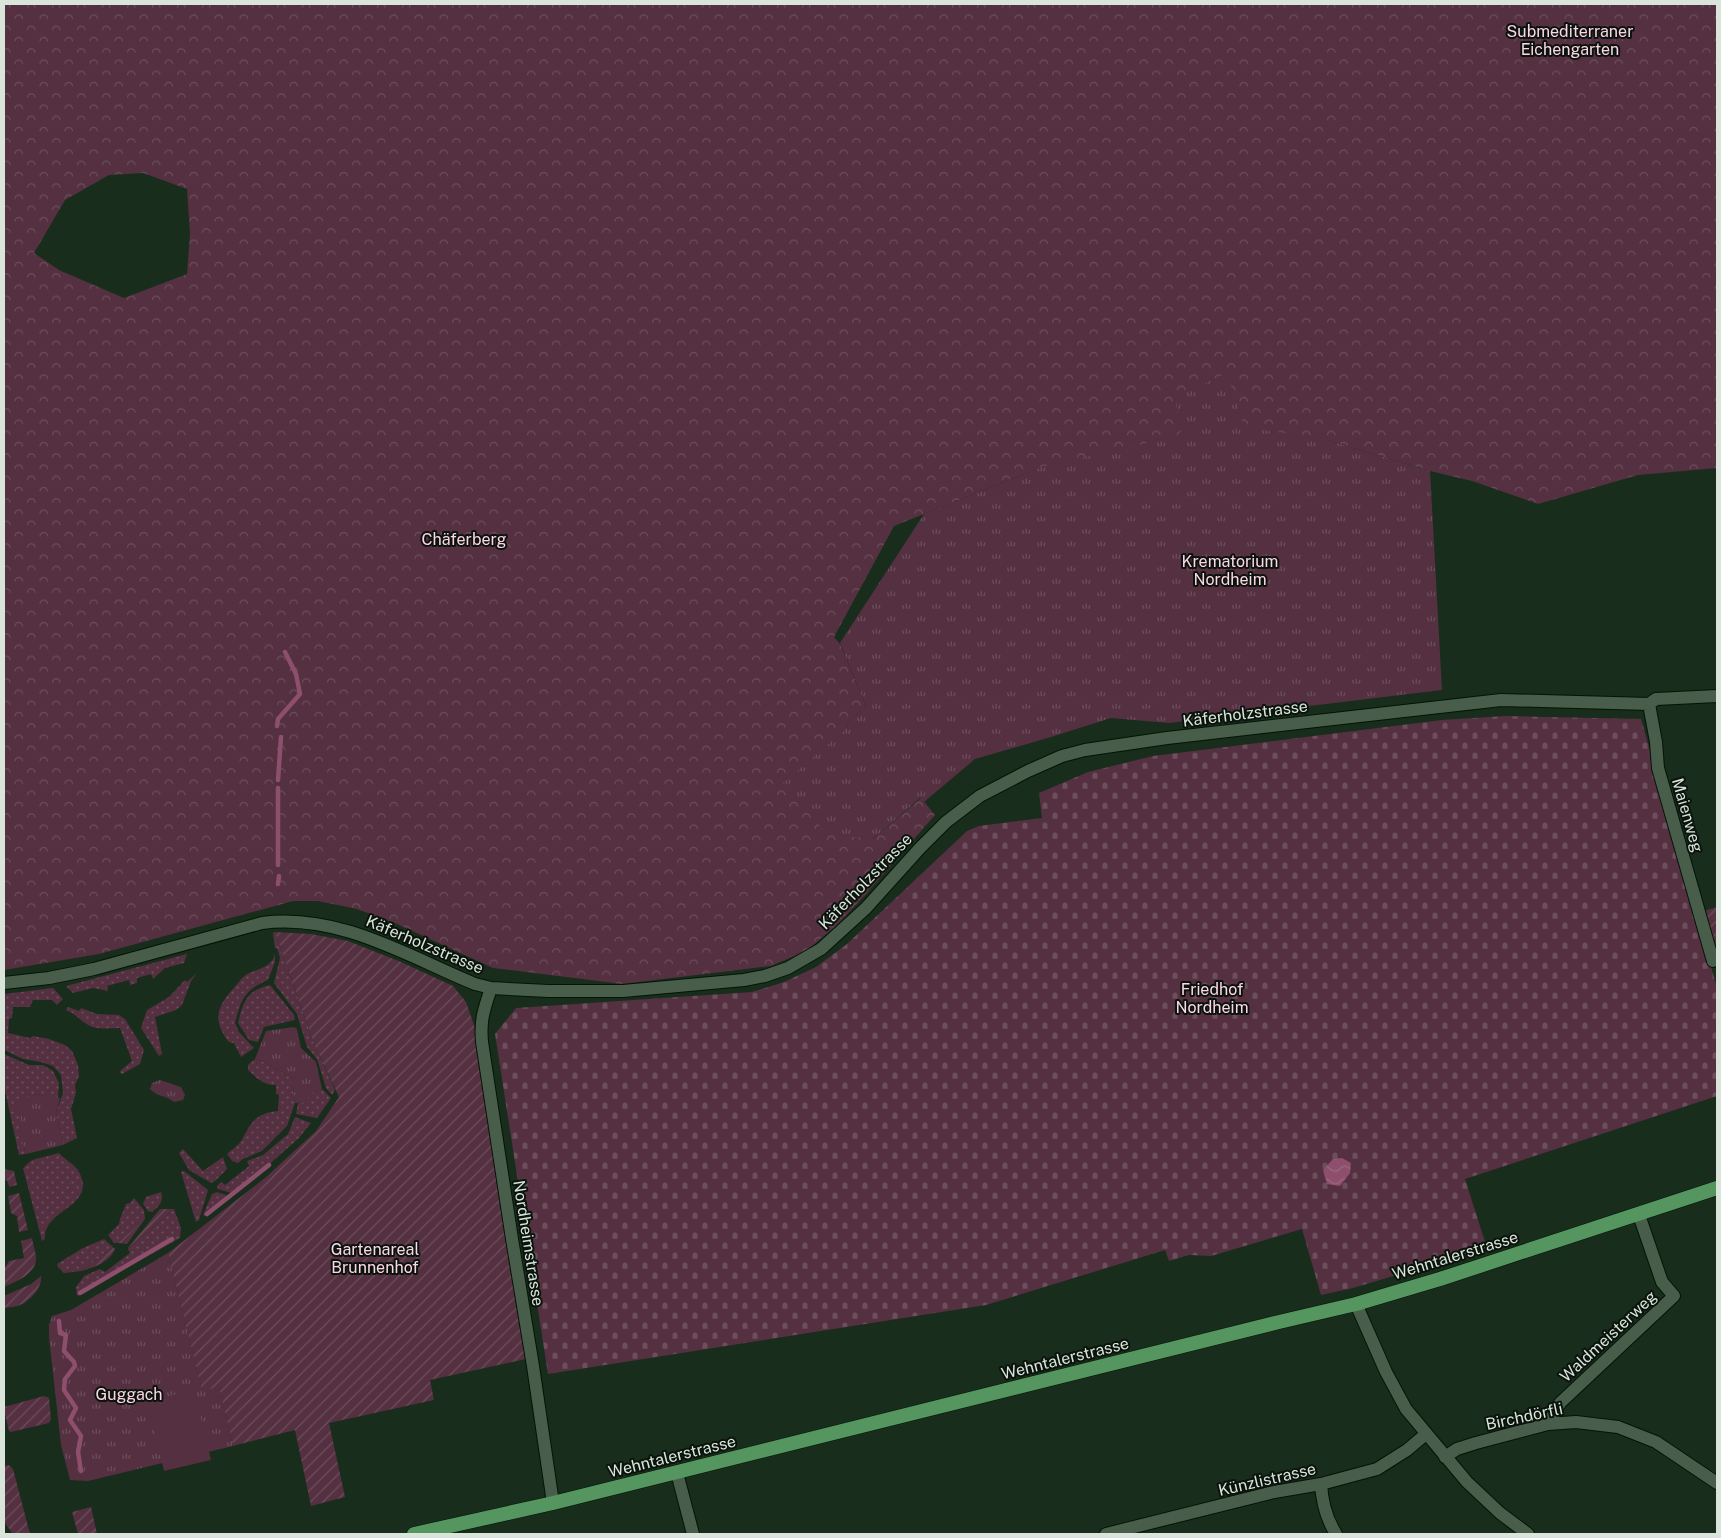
<svg xmlns="http://www.w3.org/2000/svg" width="1721" height="1538" viewBox="0 0 1721 1538" font-family="'Public Sans',sans-serif">
  <style>
    .grass { fill: url(#grass-dots) }
    .forest { fill: url(#forest-crowns); fill-rule: evenodd }
    .cemetery { fill: url(#cemetery-stones) }
    .park { fill: url(#park-tufts) }
    .garden { fill: url(#garden-furrows) }
    .pitch { fill: #543041 }
    .water { fill: url(#water-waves) }
    .lines { fill: none; stroke-linecap: round; stroke-linejoin: round }
    .stream { stroke: #8d4f6c; stroke-width: 4.5 }
    .minor-casing { stroke: #031506; stroke-width: 14 }
    .primary-casing { stroke: #031506; stroke-width: 15 }
    .minor { stroke: #485e4a; stroke-width: 12 }
    .primary { stroke: #559560; stroke-width: 14 }
    .labels { text-anchor: middle; stroke-width: 4; stroke-linejoin: round; paint-order: stroke }
    .park-label { font-size: 16px; fill: #fed6e7; stroke: #0a130c }
    .street-label { font-size: 16px; fill: #d9e5da; stroke: #0a130c }
  </style>
  <defs>
    <pattern id="grass-dots" width="8" height="8" patternUnits="userSpaceOnUse" patternTransform="scale(1.25)"><rect width="8" height="8" fill="#543041"/><path d="M2 2h.1M6 6h.1" fill="none" stroke="#6c4e5c" stroke-width="1.8" stroke-linecap="round"/></pattern>
    <pattern id="forest-crowns" width="20" height="18" patternUnits="userSpaceOnUse" patternTransform="scale(1.25)"><rect width="20" height="18" fill="#543041"/><path d="M2 6a3 3 0 1 1 6 0M12 15a3 3 0 1 1 6 0" fill="none" stroke="#6c4e5c"/></pattern>
    <pattern id="cemetery-stones" width="16" height="16" patternUnits="userSpaceOnUse" patternTransform="scale(1.25)"><rect width="16" height="16" fill="#543041"/><path d="M2 7V4a2 2 0 0 1 4 0v3zM10 15v-3a2 2 0 0 1 4 0v3z" fill="#6c4e5c"/></pattern>
    <pattern id="park-tufts" width="24" height="20" patternUnits="userSpaceOnUse" patternTransform="scale(1.25)"><rect width="24" height="20" fill="#543041"/><path d="M3 7l-1-3M5 7V3M7 7l1-3M15 17l-1-3M17 17v-4M19 17l1-3" fill="none" stroke="#6c4e5c"/></pattern>
    <pattern id="garden-furrows" width="10" height="10" patternUnits="userSpaceOnUse" patternTransform="scale(1.25)"><rect width="10" height="10" fill="#543041"/><path d="M-1 1l2-2M0 10L10 0M9 11l2-2" fill="none" stroke="#6c4e5c"/></pattern>
    <pattern id="water-waves" width="16" height="10" patternUnits="userSpaceOnUse" patternTransform="scale(1.25)"><rect width="16" height="10" fill="#8d4f6c"/><path d="M0 5q4-4 8 0t8 0" fill="none" stroke="#9c6880"/></pattern>
  </defs>
  <rect width="100%" height="100%" fill="#192d1c"/>
  <path class="grass" d="M275,932l39,112 21,46 -3,5 -6,-7 -9,-29 -10,-12 -10,-33 -23,-31 6,-25 -3,-10h-2l-2,-15z
    M275,953v9l-7,18c-24,10 -27,20 -33,43l4,9 15,16 -13,9 -7,-14 -5,-1c-17,-21 -12,-36 4,-53 5,-5 7,-10 13,-14 11,-7 27,-7 29,-22z
    M187,954l-3,9 -19,5 -12,11 -2,-5 -14,4v5l-7,2 -1,-5 -22,6 1,5 -15,-3 -20,5 -7,-7z
    M197,973l-6,8 -9,24 -6,5 -21,7 7,37 -3,2 -18,-28 6,-18 22,-13 16,-17 2,2z
    M270,985l24,30 1,5 -31,7 -6,15 -9,-2 -11,-17c5,-21 9,-33 32,-38z
    M53,988l10,11 -6,6 -5,-5h-19l-3,7h-17l-1,11 -3,1 -1,14 22,5 3,-2 16,3 16,6 7,6 6,14 1,11 -4,9 1,8 -5,16 6,29 -14,7 -7,-33 7,-19 -2,-18 -8,-9 -12,-4 -18,-3 -19,-9v-56z
    M68,1007l11,4 2,-3 16,6 22,1 6,4 19,31 -4,14 -18,10 -3,-2 13,-11 -12,-33c-12,0 -24,3 -35,-5 -7,-5 -11,-10 -19,-13z
    M4,1054l25,11h14l10,6 6,12 -1,15 -24,-4c-14,26 -17,31 -8,60l-7,1 -15,-69z
    M255,1059c15,4 24,12 37,19l3,25 -8,23 -25,25 -19,8 -5,4 -6,-2 -5,-7c4,-4 12,-9 15,-14 9,-18 14,-27 36,-29l1,-16 -3,-1v-9c-12,0 -20,-7 -28,-15v-5z
    M322,1089l9,9 -14,20 -21,-4 2,-11 7,-1 6,-9z
    M295,1117l16,6 -13,16 -63,55 -17,-5 -1,-3 4,-4 4,3 24,-19 -2,-5 16,-6 25,-21z
    M183,1149l20,22 20,-14 4,12 -12,12 -4,2 -22,-13 -10,-17z
    M59,1153c6,7 16,11 20,19 19,35 -37,37 -34,67l-3,2 -19,-73 9,-8z
    M184,1171l24,19 -9,30 -3,2 -15,-50z
    M161,1192c3,10 -2,14 -9,20l-4,-1 -5,-7 3,-7z
    M217,1192l15,5 -27,19 -2,-1 9,-21z
    M134,1198l10,12 1,9 -27,24h-4l-6,-8 11,-11 1,-5 6,-15 4,-1z
    M174,1209l7,19 -1,10 -103,58 -1,-9 8,-11 16,-7 5,3 25,-19 -2,-4z
    M104,1239l9,8 -31,24 -18,2 -6,-6 -1,-3 26,-16z"/>
  <path class="forest" d="M4,4h1713v464l-79,7 -100,29 -66,-23 -42,-10 -103,-31 -285,27 -148,59 -60,111 6,7 26,62 -19,17 -1,5 27,111 48,-41 14,17 -70,80 -29,31 -30,25 -35,15 -149,18 -129,-16 -96,-44 -40,-15 -39,-8h-25l-194,53 -95,16zM143,173l44,16 3,45 -3,40 -63,24 -65,-28 -25,-17 31,-53 44,-25z"/>
  <path class="cemetery" d="M1505,716l136,3 76,269v108l-252,83 22,69 -134,40 -32,7 -19,-66 -91,27 -22,-1 -20,6 -4,-11 -179,55 -438,69 -53,-340 21,-26 236,-16 32,-10 32,-15 31,-23 120,-113 12,-5 63,-8 -3,-25 49,-21 65,-16 289,-36z"/>
  <path class="park" d="M1227,373l17,54 83,13 103,31 12,219 -273,33 -58,-5 -60,19 -76,22 -51,43 -4,-4 -47,41 -46,-5 -44,-51 63,-54 1,-6 19,-17 -26,-63 84,-129 118,-47 139,-32 -6,-38z
    M294,1027l3,2 4,19 15,14 6,27 -11,4 -6,9 -10,1 -3,-25c-13,-7 -22,-15 -37,-19l11,-28z
    M160,1080l21,7 4,8 -2,5 -9,2c-10,-8 -15,-4 -24,-13l2,-6z
    M34,1094l26,4 -4,14 7,33 -37,9 -5,-16v-20l-7,-15z
    M168,1253l34,137 17,-4 14,60 -145,35 -18,-1 -9,-35 -12,-108v-12l3,-9 19,-6z"/>
  <path class="garden" d="M1717,907v55l-13,-51z
    M275,932l36,2 37,7 53,21 52,24 13,16 8,23 52,334 -96,21 4,20 -105,23 16,74 -34,9 -16,-76 -62,16 -14,-59 -17,4 -34,-138 97,-75 51,-47 23,-34 -25,-53z
    M4,1169l10,2 3,14 -8,2 -2,-7 -3,1z
    M19,1193l9,37 -9,2 -2,-16 -6,-3 -3,-17z
    M160,1209h14l-46,40v-1z
    M145,1219l-18,25 -9,-1z
    M32,1238c1,7 4,14 4,20 1,16 -21,24 -32,29v-21h2l3,-5 15,-3 -3,-17z
    M113,1247l2,2c-5,13 -20,18 -33,22z
    M41,1276c2,10 -10,25 -21,29 -5,2 -11,2 -16,3v-12l27,-12z
    M44,1396l5,2 2,21 -2,4 -38,9 -2,-1 -5,-21v-3z
    M9,1465l4,4 17,65h-17l-9,-12v-56z
    M91,1507l6,27h-19l-6,-22z"/>
  <path class="pitch" d="M194,1390l17,70 -47,11 -16,-70z"/>
  <path class="water" d="M1342,1158l9,5 -1,10 -10,13 -13,-2 -4,-14 10,-11z"/>
  <g class="lines">
    <path class="stream" d="M277,726l1,-7 22,-25 -4,-20 -11,-22
      M278,780l3,-43
      M278,788v77
      M278,884l1,-8
      M207,1214l62,-49
      M80,1293l92,-54
      M59,1321l1,12 6,2 -2,16 10,11 1,4 -10,13 -1,11 12,18 -6,12 11,16 -3,16 3,19"/>
    <g class="minor-casing">
      <path id="minor" d="M1649,704l7,38 2,26 55,193
        M4,983l45,-5 45,-9 168,-46c77,-10 145,33 213,61l16,4 57,3h75l121,-11 21,-4 23,-8 33,-19 45,-41 54,-60 26,-26 34,-26 48,-25 34,-15 23,-6 82,-12 334,-38 148,4 7,-5 61,-3
        M491,988c-7,22 -11,31 -9,54l30,197 21,127 20,137
        M1356,1304l30,68 20,37 61,73 33,31 28,21
        M1548,1424l12,-21 114,-107 -12,-14 -23,-67
        M1445,1457l12,-8 19,-6 72,-19 28,-2 42,5 38,15 61,41
        M677,1473l16,61
        M1321,1484c1,19 5,34 15,50
        M1106,1534l168,-42 47,-8 56,-15 30,-19 19,-16"/>
    </g>
    <g class="primary-casing">
      <path id="primary" d="M414,1534l139,-31 726,-181 77,-18 84,-25 277,-91"/>
    </g>
    <use href="#minor" class="minor"/>
    <use href="#primary" class="primary"/>
  </g>
  <g class="labels">
    <g class="park-label">
      <text x="1570" y="37">Submediterraner<tspan x="1570" dy="18">Eichengarten</tspan></text>
      <text x="464" y="545">Chäferberg</text>
      <text x="1230" y="567">Krematorium<tspan x="1230" dy="18">Nordheim</tspan></text>
      <text x="1212" y="995">Friedhof<tspan x="1212" dy="18">Nordheim</tspan></text>
      <text x="375" y="1255">Gartenareal<tspan x="375" dy="18">Brunnenhof</tspan></text>
      <text x="129" y="1400">Guggach</text>
    </g>
    <g class="street-label">
      <text transform="translate(1245 713) rotate(-7)" y="6">Käferholzstrasse</text>
      <text transform="translate(1688 815) rotate(74)" y="6">Maienweg</text>
      <text transform="translate(865 881) rotate(-46)" y="6">Käferholzstrasse</text>
      <text transform="translate(425 944) rotate(23)" y="6">Käferholzstrasse</text>
      <text transform="translate(529 1243) rotate(81)" y="6">Nordheimstrasse</text>
      <text transform="translate(1455 1255) rotate(-17)" y="6">Wehntalerstrasse</text>
      <text transform="translate(1608 1336) rotate(-43)" y="6">Waldmeisterweg</text>
      <text transform="translate(1065 1358) rotate(-14)" y="6">Wehntalerstrasse</text>
      <text transform="translate(1524 1416) rotate(-12)" y="6">Birchdörfli</text>
      <text transform="translate(672 1456) rotate(-14)" y="6">Wehntalerstrasse</text>
      <text transform="translate(1267 1479) rotate(-13)" y="6">Künzlistrasse</text>
    </g>
  </g>
  <rect width="1721" height="1538" fill="none" stroke="#d9e5da" stroke-width="10"/>
</svg>
